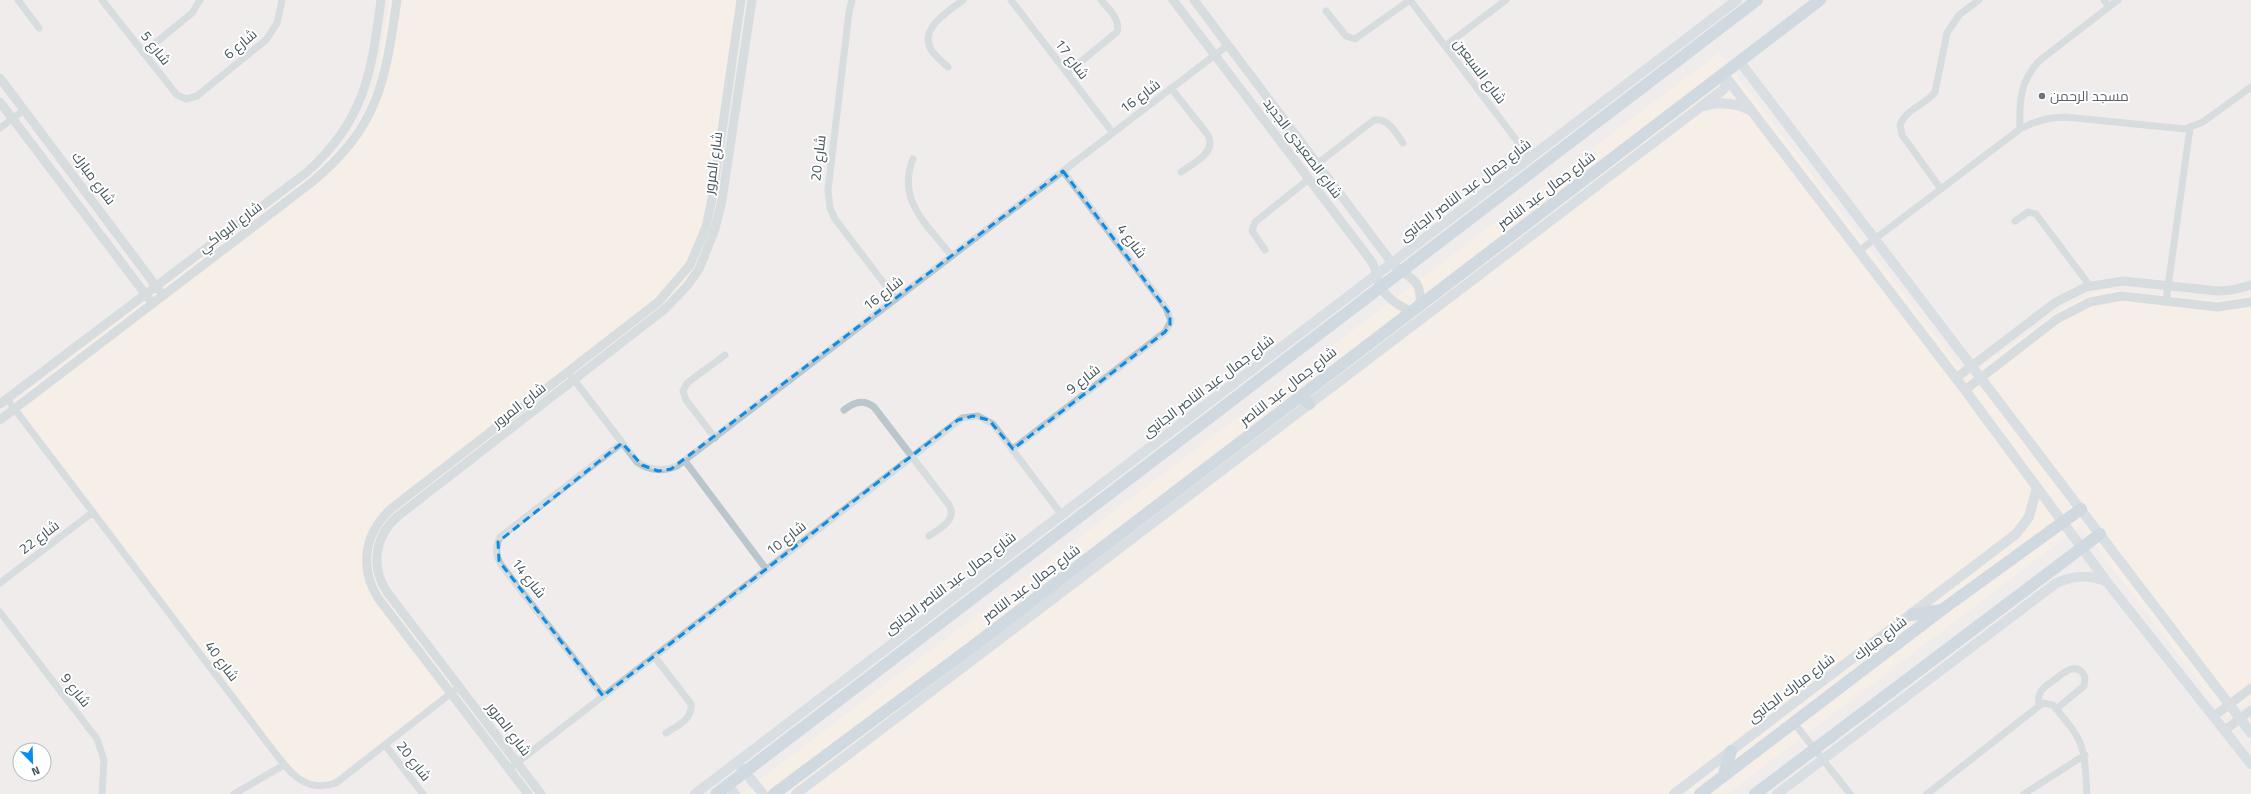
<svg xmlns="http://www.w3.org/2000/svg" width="2251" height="794" viewBox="0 0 2251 794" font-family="'Titillium Web',Cairo,sans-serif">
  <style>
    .commercial { fill: #fdf1e2 }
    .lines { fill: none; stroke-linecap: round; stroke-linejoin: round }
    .minor { stroke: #b9c7cd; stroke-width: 7 }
    .tertiary { stroke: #b9c7cd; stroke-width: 9 }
    .secondary { stroke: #bbccd6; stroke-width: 10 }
    .primary { stroke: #a9c2cf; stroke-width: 12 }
    .marked { fill: none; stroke: #0b8ce6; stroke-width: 3; stroke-dasharray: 8 5; stroke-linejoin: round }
    .worship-dot { fill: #6b7280; stroke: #fff; stroke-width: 1.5 }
    .labels { text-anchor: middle; stroke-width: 4; stroke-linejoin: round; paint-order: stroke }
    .street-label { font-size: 14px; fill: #43545b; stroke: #fff }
    .worship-label { font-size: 14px; fill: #5b616d; stroke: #fff; text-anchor: start }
  </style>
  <rect width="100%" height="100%" fill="#f0ecec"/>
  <path class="commercial" d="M389,0h357l-34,224 -13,36 -12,20 -18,19 -287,228 -8,14 -3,21 6,24 77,101 -121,92 -18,5 -21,-12 -280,-371 298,-229 32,-29 19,-28 13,-32z
    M1719,53l248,324 97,-70 31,-15 12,-3 111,12 33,-6v404l-24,19 -147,-192 -353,268h-986z"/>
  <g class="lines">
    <path class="minor" d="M18,0l21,28
      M102,0l75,95 9,4 11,-3 69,-56 11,-17 5,-23
      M852,0l-3,12 -21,178 2,18 5,11 61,80
      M1011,0l102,133
      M1410,0l120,158
      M2104,0l5,7
      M1326,11l20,25 9,3 55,-39
      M1445,46l61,-46
      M143,53l49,-40 8,-13
      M948,67c-5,-5 -12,-10 -16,-16 -15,-22 17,-40 31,-51
      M1067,73l50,-41c4,-13 -9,-23 -16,-32
      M1171,88l37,47c9,18 -15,28 -27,37
      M0,128l24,-18
      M2020,129c-1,-26 0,-48 19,-68l79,-61
      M913,159c-17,41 15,67 39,97
      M1317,164l57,-44c15,-2 22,13 29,23
      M1941,189l-39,-54 -2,-10c5,-16 26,-20 35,-33l12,-59 12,-18 20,-15
      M2015,221l13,-9 8,2 54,72
      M1265,250l-13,-19 3,-9 54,-43
      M1859,251l161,-122c15,-8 28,-12 45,-12l120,12 18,-7 48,-35
      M2166,301l24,-173
      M572,377l65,85c13,9 26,10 40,4l551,-421
      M7,399l265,350c17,22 32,45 64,34l123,-96
      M844,410c10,-8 19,-11 30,-3l75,98c9,15 -10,24 -20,31
      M715,438l-29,-38 -3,-9 4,-8 38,-28
      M1013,449l152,-117 6,-11 -5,-13 -103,-137
      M685,461l81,108
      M0,583l93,-71
      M0,612l97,127 7,21 -2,34
      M654,656l37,48c2,15 -14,22 -25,29
      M603,696l-101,-130c-7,-10 -7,-19 -2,-29l122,-94
      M2040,705c-2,-4 -2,-8 0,-12 2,-6 9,-9 14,-13 9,-7 24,-20 31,-3l-1,9 -28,23
      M1794,723l56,71
      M385,745l38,49
      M509,769l453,-351 16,-2 15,8 69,91
      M234,794l50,-29
      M1927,794l116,-91 10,2c32,38 31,39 34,89
      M2024,794l61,-39"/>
    <path class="tertiary" d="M1173,0l199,262c3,6 4,12 6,18 5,16 18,24 32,31
      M1194,0l198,263c14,16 30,12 28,41
      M0,78l159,212
      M0,102l149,197
      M1956,378l100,-76 30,-15 37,-6 95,10 14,-1 19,-5
      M1965,390l92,-71 33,-17 32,-6 95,11 34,-5
      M0,404l306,-231c59,-53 65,-98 75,-173
      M0,420l312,-238c67,-56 73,-100 85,-182
      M2214,716l37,-28
      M2225,730l26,-20
      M528,794l-150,-196c-19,-31 -14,-65 14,-90l266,-206 32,-37 16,-38 6,-28 29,-199
      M541,794l-154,-202c-17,-26 -12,-56 11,-76l267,-207 22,-23 12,-17 16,-40 7,-29 30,-200"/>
    <path class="secondary" d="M1740,62l511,671
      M1725,76l240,314 142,192 144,182
      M1704,106c16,-5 31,-3 46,4
      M740,766l23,28
      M728,785l7,9
      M695,794l1042,-794
      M796,794l928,-705 2,-7 -3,-6
      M1674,794l342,-260 13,-17 8,-30
      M1777,794l278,-210c18,-9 34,-10 52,-2"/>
    <path class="primary" d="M1301,395l8,9
      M1912,615l28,-5
      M1723,777l8,-26
      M716,794l1041,-794
      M774,794l199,-148 847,-646
      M1700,794l243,-185 138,-100
      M1755,794l345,-260"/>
  </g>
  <path d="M0 0H2251V794H0ZM1063,171l107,143v11l-5,7 -152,117 -24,-29 -16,-4 -15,4 -355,276 -104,-135 -1,-19 124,-99 20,22 16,6 13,-2z" fill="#f0ecec" fill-opacity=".55" fill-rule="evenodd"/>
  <path class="marked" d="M1063,171l107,143v11l-5,7 -152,117 -24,-29 -16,-4 -15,4 -355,276 -104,-135 -1,-19 124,-99 20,22 16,6 13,-2z"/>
  <circle class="worship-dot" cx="2042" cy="96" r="4"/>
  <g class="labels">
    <g class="street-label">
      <text transform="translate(240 44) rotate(-40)" y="5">شارع 6</text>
      <text transform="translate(156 48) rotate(52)" y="5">شارع 5</text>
      <text transform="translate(1072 59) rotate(53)" y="5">شارع 17</text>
      <text transform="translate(1480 71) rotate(53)" y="5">شارع السبعين</text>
      <text transform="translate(1140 96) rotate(-37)" y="5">شارع 16</text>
      <text transform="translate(1303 148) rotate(53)" y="5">شارع الصعيدى الجديد</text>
      <text transform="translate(818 158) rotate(-83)" y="5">شارع 20</text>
      <text transform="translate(713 163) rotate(-82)" y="5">شارع المرور</text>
      <text transform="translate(94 178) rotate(53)" y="5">شارع مبارك</text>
      <text transform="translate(1465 190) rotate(-37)" y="5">شارع جمال عبد الناصر الجانبى</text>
      <text transform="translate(1546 190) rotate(-37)" y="5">شارع جمال عبد الناصر</text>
      <text transform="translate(230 227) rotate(-37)" y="5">شارع البواكي</text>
      <text transform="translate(1132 241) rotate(53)" y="5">شارع 4</text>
      <text transform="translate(883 293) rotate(-38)" y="5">شارع 16</text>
      <text transform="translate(1083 379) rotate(-38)" y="5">شارع 9</text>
      <text transform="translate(1208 386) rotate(-37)" y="5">شارع جمال عبد الناصر الجانبى</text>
      <text transform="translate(1288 386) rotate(-38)" y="5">شارع جمال عبد الناصر</text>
      <text transform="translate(519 405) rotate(-38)" y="5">شارع المرور</text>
      <text transform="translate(39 537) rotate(-37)" y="5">شارع 22</text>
      <text transform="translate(786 538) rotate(-38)" y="5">شارع 10</text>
      <text transform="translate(529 578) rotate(52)" y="5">شارع 14</text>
      <text transform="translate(950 583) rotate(-37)" y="5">شارع جمال عبد الناصر الجانبى</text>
      <text transform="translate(1031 583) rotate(-37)" y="5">شارع جمال عبد الناصر</text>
      <text transform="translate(1880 638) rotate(-37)" y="5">شارع مبارك</text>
      <text transform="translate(222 661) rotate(53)" y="5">شارع 40</text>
      <text transform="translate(1791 688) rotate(-37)" y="5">شارع مبارك الجانبى</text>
      <text transform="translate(76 690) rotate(52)" y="5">شارع 9</text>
      <text transform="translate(509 729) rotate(53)" y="5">شارع المرور</text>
      <text transform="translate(414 761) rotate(52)" y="5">شارع 20</text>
    </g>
    <g class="worship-label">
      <text x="2050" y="101">مسجد الرحمن</text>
    </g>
  </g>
  <g transform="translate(32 762) rotate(157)"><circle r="19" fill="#ffffff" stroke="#b4bbbd"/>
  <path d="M0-3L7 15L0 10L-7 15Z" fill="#088fed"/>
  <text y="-6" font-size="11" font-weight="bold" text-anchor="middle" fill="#43545b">N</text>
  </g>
</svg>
